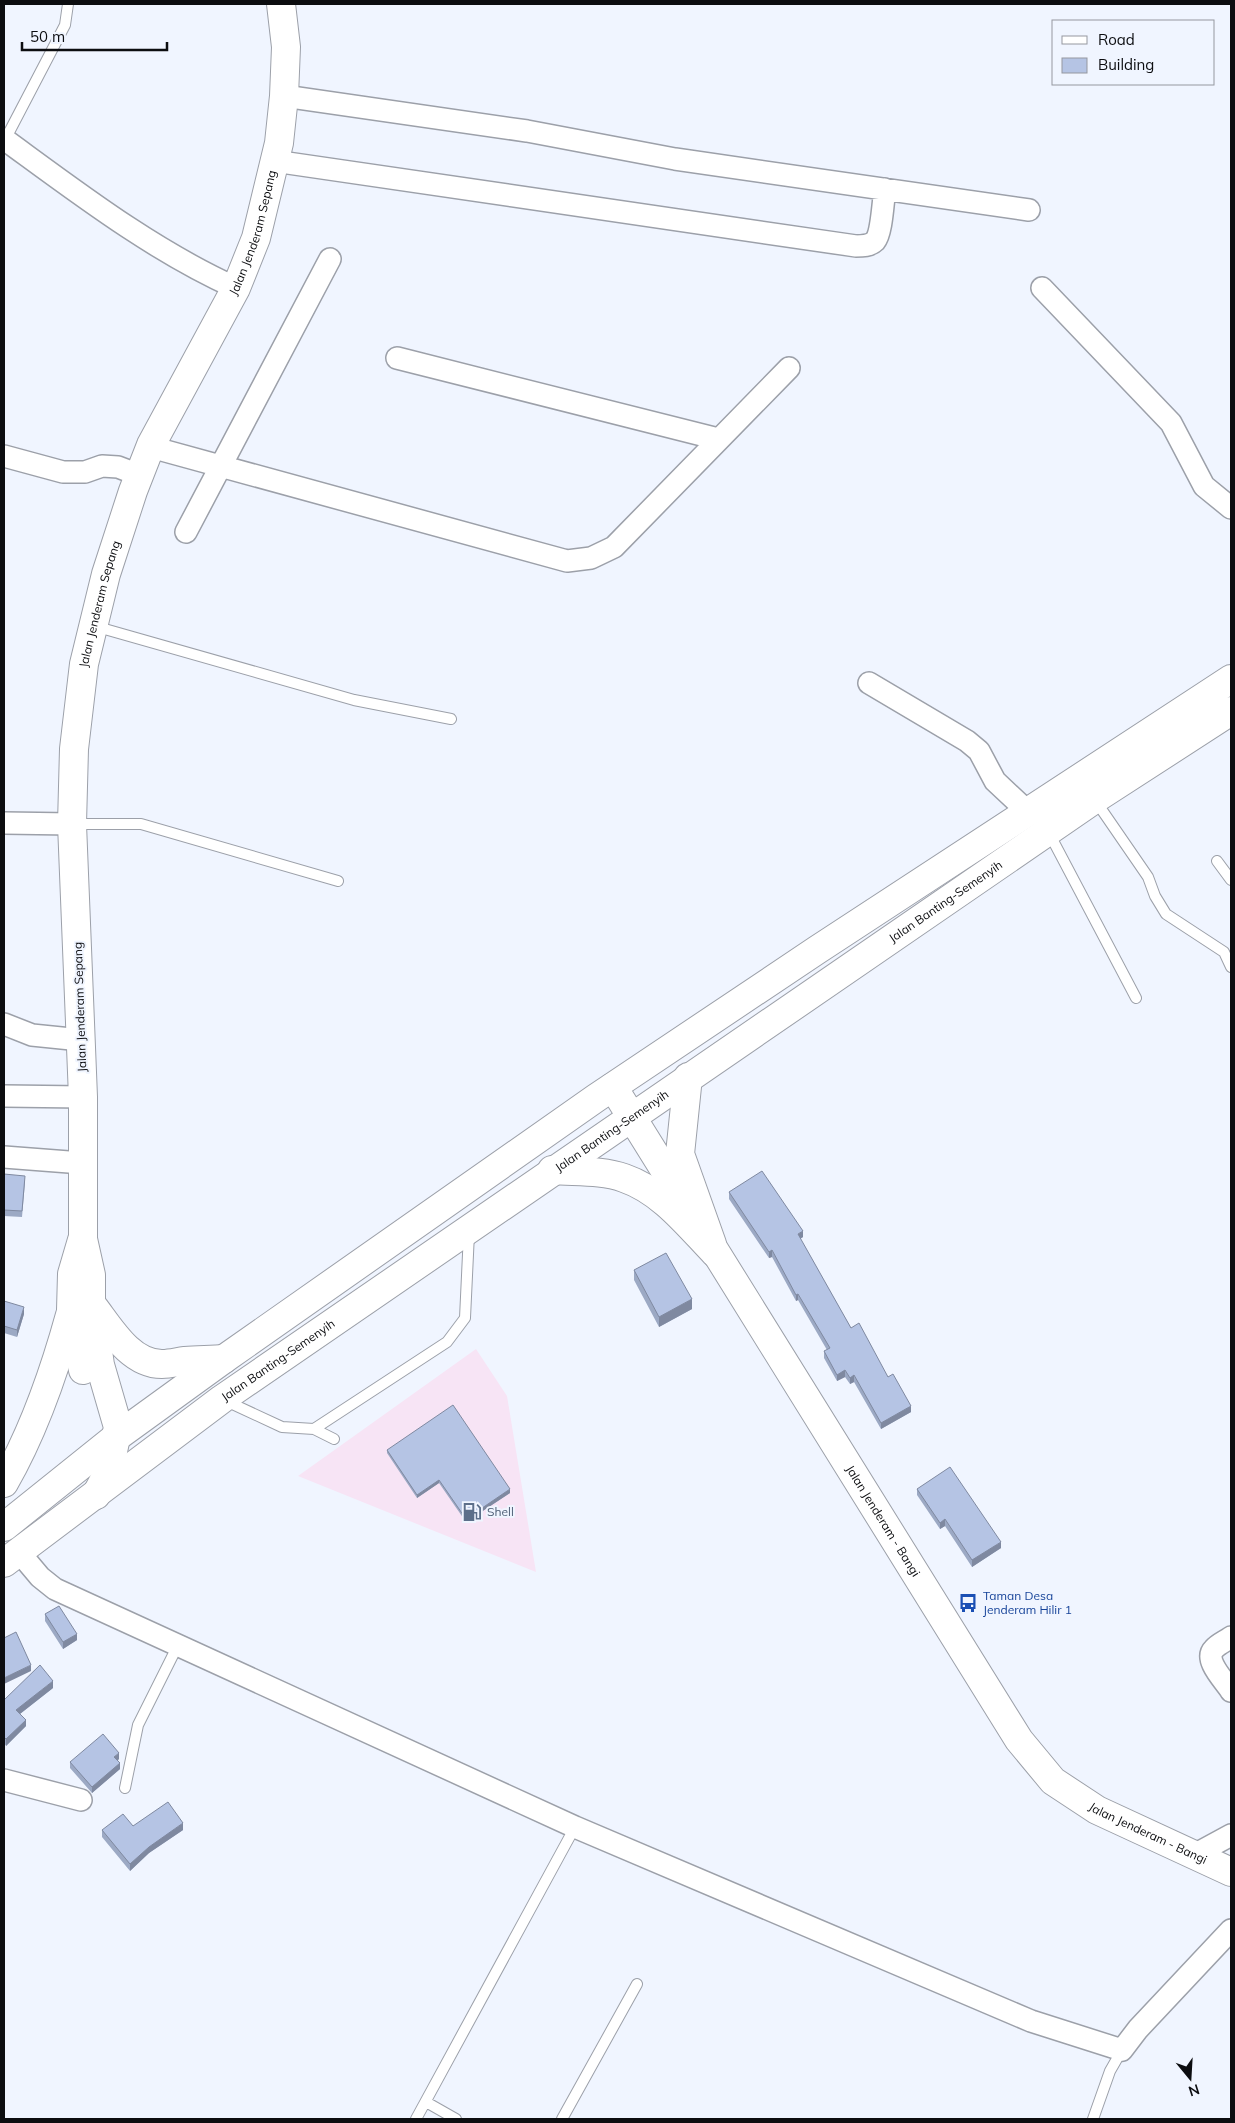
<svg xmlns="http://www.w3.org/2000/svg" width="1235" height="2123" viewBox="0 0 1235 2123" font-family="Mulish,sans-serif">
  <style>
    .commercial { fill: #f7e4f5 }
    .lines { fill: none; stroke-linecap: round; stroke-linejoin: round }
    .service-casing { stroke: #9ca0a9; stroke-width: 12 }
    .minor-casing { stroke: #9ca0a9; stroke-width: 24 }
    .secondary-casing { stroke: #9ca0a9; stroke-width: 30 }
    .primary-casing { stroke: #9ca0a9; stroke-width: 30 }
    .service { stroke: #fff; stroke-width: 10 }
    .minor { stroke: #fff; stroke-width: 21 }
    .secondary { stroke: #fff; stroke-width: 28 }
    .primary { stroke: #fff; stroke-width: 28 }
    .wall { fill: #9ca9c4 }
    .shaded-wall { fill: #7f89a0 }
    .building { fill: #b5c4e4; stroke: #7f89a0 }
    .labels { text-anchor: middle; stroke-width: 4; stroke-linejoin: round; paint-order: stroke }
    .street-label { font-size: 12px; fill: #0c0d10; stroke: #f0f5ff }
    .service-label { font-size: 12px; fill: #4e5e75; stroke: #f0f5ff; text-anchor: start }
    .transit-label { font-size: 12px; fill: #164399; stroke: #f0f5ff; text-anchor: start }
  </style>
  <rect width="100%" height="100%" fill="#f0f5ff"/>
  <path class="commercial" d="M476,1349l31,47 29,176 -238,-96z"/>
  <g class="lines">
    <g class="service-casing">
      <path id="service" d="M5,140l60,-115 3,-21
        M94,626l260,74 97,19
        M1095,800l53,77 7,19 11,18 58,38 7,15
        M72,824h69l197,57
        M1049,833l87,165
        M1217,861l14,19
        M226,1401l56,26 32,2 20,10
        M314,1429l133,-87 18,-24 4,-85
        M125,1788l13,-63 40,-80
        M426,2102l30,17
        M416,2119l159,-292
        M562,2119l75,-135
        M1093,2119l17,-48 12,-21"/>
    </g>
    <g class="minor-casing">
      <path id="minor" d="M284,96l243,35 148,28 354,51
        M4,139c74,54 148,111 232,149
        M274,161l582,85c6,0 14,0 19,-5 7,-8 8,-41 10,-52
        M1042,288l129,135 33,63 27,22
        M397,358l321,81
        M151,447l416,114 24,-3 23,-11 175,-179
        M4,456l59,16h22l17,-6 16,1 21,8
        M186,532l144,-273
        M869,683l98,58 12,10 16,30 33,31
        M4,823l68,1
        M4,1024l28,11 49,5
        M4,1096l79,1
        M4,1157l78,6
        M19,1552l21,25 15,12 520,238 456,194 91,29 16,-21 93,-99
        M1231,1637c-5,4 -13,7 -17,12 -11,11 11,32 17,42
        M4,1780l77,20
        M1196,1854l35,-19"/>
    </g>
    <g class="secondary-casing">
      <g id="secondary">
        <path id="s1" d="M613,1087l406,653 34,41 44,29 134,62"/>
      </g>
    </g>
    <g class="primary-casing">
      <g id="primary">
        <path d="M688,1077l-8,77 32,90"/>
        <path d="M552,1170c23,2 50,0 72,8 38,13 64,47 91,75"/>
        <path d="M82,1240l-10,34 -1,36 12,60"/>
        <path d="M93,1306c17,22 37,58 69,58 8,0 15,-2 23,-3 13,-1 26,-1 39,-2"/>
        <path d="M4,1483c30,-52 50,-110 66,-168"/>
        <path id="s2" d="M96,1495l13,-24 9,-44 -18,-62 -9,-63v-27l-8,-36v-142l-11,-273 2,-75 10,-85 22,-90 27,-83 18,-46 85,-157 20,-50 23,-95 5,-47 2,-49 -5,-43"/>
        <path d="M4,1527l111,-89 109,-79 372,-261 221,-148 414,-271"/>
        <path id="s3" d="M4,1563l218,-164 873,-600 136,-88"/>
      </g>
    </g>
    <use href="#service" class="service"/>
    <use href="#minor" class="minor"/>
    <use href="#secondary" class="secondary"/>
    <use href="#primary" class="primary"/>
  </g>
  <path class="wall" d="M4,1174l21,8 -3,35 -18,-1z
    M729,1192l74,45 -3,2 51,89 37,49 23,35 -30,17 -27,-47 -4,2 -5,-7 -8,4 -13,-23v-7l3,-1 -29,-50 -2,1 -24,-44 -3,1 -40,-59z
    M634,1270l58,39 -33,18 -25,-47z
    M4,1301l20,13 -7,23 -13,-4z
    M387,1450l123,43 -44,29 -27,-39 -22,15 -30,-45z
    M917,1489l84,59 -29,19 -27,-41 -5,3 -23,-34z
    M45,1614l32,26 -14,9 -18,-28z
    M53,1688l-33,26 6,12 -20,20 -2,-3v-43z
    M119,1759l-1,1 2,9 -28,24 -22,-25v-6z
    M133,1826l50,4 -34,23 -19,18 -28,-34v-7z"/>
  <path class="shaded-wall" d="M803,1231v6l-5,3v-6z
    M772,1250v7l-3,1v-6z
    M798,1294v6l-2,1v-6z
    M692,1299v10l-33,18v-10z
    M24,1307v7l-7,23v-7z
    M845,1370v7l-8,4v-6z
    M854,1375v7l-4,2v-6z
    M911,1406v6l-30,17v-6z
    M439,1480v3l-22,15v-3z
    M510,1489v4l-44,29v-3z
    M945,1519v7l-5,3v-6z
    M1001,1542v6l-29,19v-7z
    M77,1634v6l-14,9v-7z
    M31,1665v6l-27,13v-6z
    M53,1681v7l-37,29v-7z
    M26,1720v6l-20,20v-7z
    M119,1753v6l-5,4v-6z
    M120,1763v6l-28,24v-6z
    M183,1823v7l-34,23 -19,18v-7l19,-17z"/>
  <path class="building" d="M762,1171l41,60 -5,3 53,94 8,-5 29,54 5,-3 18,32 -30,17 -27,-48 -4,3 -5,-8 -8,5 -13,-24 6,-3 -32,-54 -2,1 -24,-45 -3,2 -40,-60z
    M4,1174l21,2 -3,35 -18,-1z
    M666,1253l26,46 -33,18 -25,-47z
    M4,1301l20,6 -7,23 -13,-4z
    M453,1405l57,84 -44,30 -27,-39 -22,15 -30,-45z
    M950,1467l51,75 -29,18 -27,-41 -5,4 -23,-34z
    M59,1606l18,28 -14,8 -18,-28z
    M16,1632l15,33 -27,13v-40z
    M40,1665l13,16 -37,29 10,10 -20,19 -2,-2v-37z
    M103,1734l16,19 -5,4 6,6 -28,24 -22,-25z
    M168,1802l15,21 -34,24 -19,17 -28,-34 21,-16 10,12z"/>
  <defs>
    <g id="fuel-bare" transform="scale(1.5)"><path d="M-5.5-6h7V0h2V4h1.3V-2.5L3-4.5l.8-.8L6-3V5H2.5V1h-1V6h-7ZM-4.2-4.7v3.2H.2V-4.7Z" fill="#5c6f8a" stroke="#f0f5ff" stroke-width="2.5" paint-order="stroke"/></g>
    <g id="bus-bare" transform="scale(1.5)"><path d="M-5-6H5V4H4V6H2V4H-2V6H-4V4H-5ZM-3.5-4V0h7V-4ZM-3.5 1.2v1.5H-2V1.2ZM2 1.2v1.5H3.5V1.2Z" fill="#1a4fb4" stroke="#f0f5ff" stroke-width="2.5" paint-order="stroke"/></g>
  </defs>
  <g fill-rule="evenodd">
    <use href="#fuel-bare" x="472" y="1512"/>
    <use href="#bus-bare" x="968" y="1603"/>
  </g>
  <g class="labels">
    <g class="street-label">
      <text dy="4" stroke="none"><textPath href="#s2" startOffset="1306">Jalan Jenderam Sepang</textPath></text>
      <text dy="4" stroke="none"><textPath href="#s2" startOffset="902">Jalan Jenderam Sepang</textPath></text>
      <text dy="4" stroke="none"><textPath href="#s3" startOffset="1151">Jalan Banting-Semenyih</textPath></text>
      <text transform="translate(80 1007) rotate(-92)" y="4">Jalan Jenderam Sepang</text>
      <text dy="4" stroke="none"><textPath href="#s3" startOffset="746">Jalan Banting-Semenyih</textPath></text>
      <text dy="4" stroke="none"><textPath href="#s3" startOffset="341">Jalan Banting-Semenyih</textPath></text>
      <text dy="4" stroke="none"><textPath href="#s1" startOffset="511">Jalan Jenderam - Bangi</textPath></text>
      <text dy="4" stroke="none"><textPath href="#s1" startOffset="931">Jalan Jenderam - Bangi</textPath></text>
    </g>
    <g class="service-label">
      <text x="487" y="1516">Shell</text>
    </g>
    <g class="transit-label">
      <text x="983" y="1600">Taman Desa<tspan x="983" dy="14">Jenderam Hilir 1</tspan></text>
    </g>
  </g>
  <rect width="1235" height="2123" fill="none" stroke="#0c0d10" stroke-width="10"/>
  <rect x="1052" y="20" width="162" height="65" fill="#f0f5ff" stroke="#95989f"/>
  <rect x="1062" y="36" width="25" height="8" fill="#ffffff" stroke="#95989f"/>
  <text x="1098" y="45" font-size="15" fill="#0c0d10">Road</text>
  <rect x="1062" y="58" width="25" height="15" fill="#b5c4e4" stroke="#95989f"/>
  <text x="1098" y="70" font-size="15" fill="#0c0d10">Building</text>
  <g transform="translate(1190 2078) rotate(162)" stroke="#f0f5ff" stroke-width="4" paint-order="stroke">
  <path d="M0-4L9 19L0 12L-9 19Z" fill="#0c0d10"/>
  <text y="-8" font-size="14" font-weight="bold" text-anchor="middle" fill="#0c0d10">N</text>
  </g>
  <path d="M22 42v8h145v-8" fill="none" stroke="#0c0d10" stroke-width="2.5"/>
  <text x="30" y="42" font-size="15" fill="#0c0d10" stroke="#f0f5ff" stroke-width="4" paint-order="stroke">50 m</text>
</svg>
